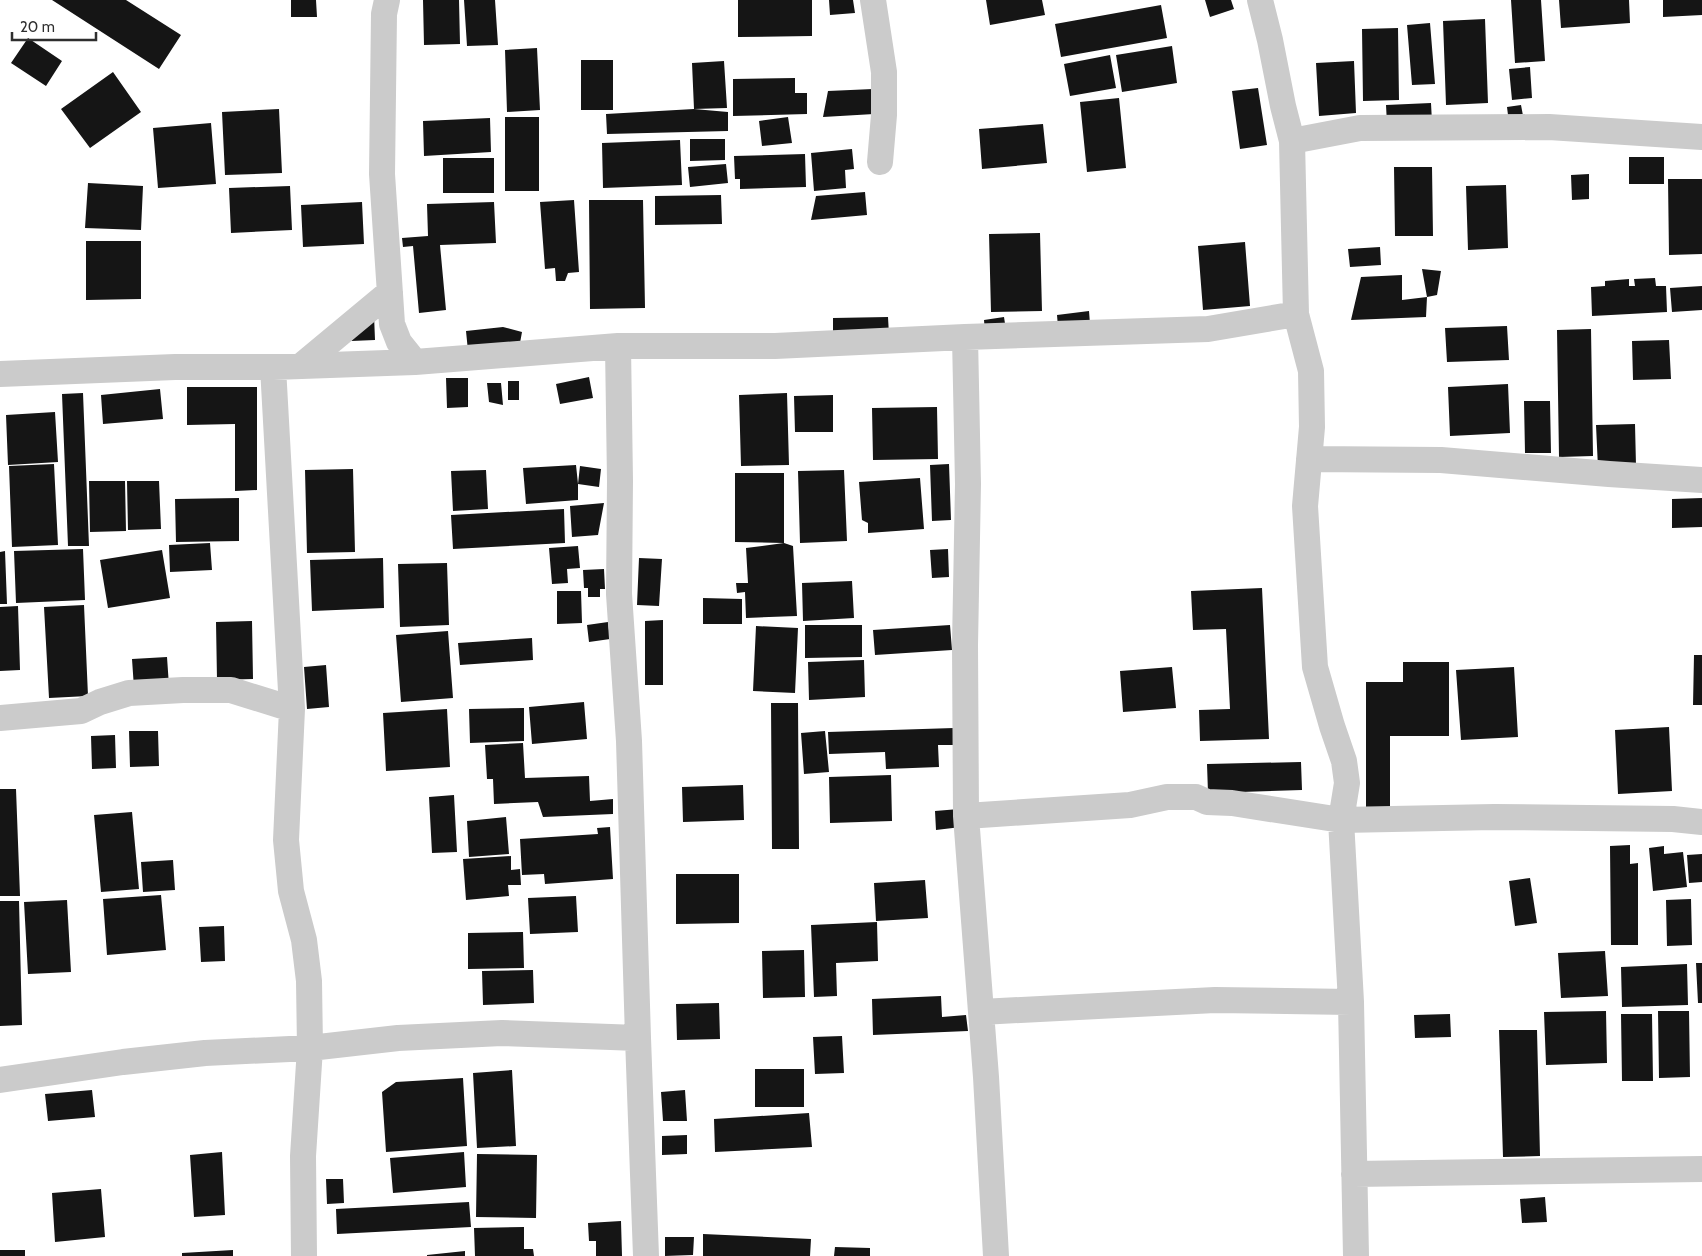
<svg xmlns="http://www.w3.org/2000/svg" width="1702" height="1256" viewBox="0 0 1702 1256" font-family="Cabin,sans-serif">
  <style>
    .building { fill: #151515 }
    .lines { fill: none; stroke-linecap: round; stroke-linejoin: round }
    .street { stroke: #cbcbcb; stroke-width: 26 }
  </style>
  <rect width="100%" height="100%" fill="#fff"/>
  <path class="building" d="M52,0h74l55,35 -22,34z
    M291,0h25l1,17h-26z
    M423,0h36l1,44 -36,1z
    M464,0h31l3,45 -31,1z
    M738,0h74v36l-74,1z
    M829,0h24l2,13 -25,2z
    M986,0h56l3,15 -55,10z
    M1205,0h26l3,9 -24,8z
    M1511,0h30l4,61 -30,2z
    M1559,0h70l1,23 -69,5z
    M1663,0h39v15l-39,2z
    M1161,5l6,33 -106,19 -6,-33z
    M1485,19l3,84 -42,2 -3,-84z
    M1430,23l5,61 -23,1 -5,-60z
    M1398,28l1,72 -36,1 -1,-72z
    M28,38l34,23 -16,25 -35,-23z
    M1172,46l5,37 -55,9 -6,-37z
    M537,48l3,62 -33,2 -2,-62z
    M1110,55l6,33 -46,8 -6,-32z
    M581,60h32v50h-32z
    M724,61l3,47 -33,1 -2,-46z
    M1354,61l2,52 -37,3 -3,-53z
    M1530,67l2,31 -20,2 -3,-31z
    M113,72l28,40 -51,36 -29,-39z
    M795,78v15h12v21l-74,2v-37z
    M1258,88l9,57 -27,4 -8,-58z
    M873,89l1,25 -51,3 5,-26z
    M1119,98l7,70 -39,4 -7,-70z
    M1431,103l1,19 -45,2 -1,-19z
    M1521,105l3,16 -15,2 -2,-16z
    M279,109l3,64 -57,2 -3,-63z
    M694,109l34,3v19l-121,3 -1,-20z
    M505,117h34v74h-34z
    M788,117l4,26 -30,3 -3,-25z
    M490,118l1,34 -67,4 -1,-35z
    M211,123l5,61 -58,4 -5,-60z
    M1043,124l4,39 -65,6 -3,-40z
    M690,139h35v21l-35,1z
    M680,140l2,45 -79,3 -1,-45z
    M852,149l2,20 -9,1 1,18 -32,3 -3,-38z
    M805,154l1,33 -66,2v-10h-5l-1,-23z
    M1629,157h35v27h-35z
    M443,158h51v35h-51z
    M726,164l2,19 -38,4 -2,-20z
    M1394,167h38l1,69h-38z
    M1589,174v25l-17,1 -1,-25z
    M1668,179h34v75l-33,1z
    M88,183l55,3 -2,44 -56,-2z
    M1506,185l2,63 -40,2 -2,-64z
    M290,186l2,44 -61,3 -2,-45z
    M865,192l2,23 -56,5 5,-24z
    M721,195l1,29 -67,1v-29z
    M574,200l5,72 -11,1 -3,8h-9l-1,-13 -10,1 -5,-67z
    M589,200h54l2,108 -55,1z
    M362,202l2,42 -61,3 -2,-42z
    M494,202l2,41 -56,2 6,65 -27,3 -6,-67 -10,1 -1,-9 26,-2 -1,-32z
    M1040,233l2,78 -51,1 -2,-78z
    M86,241h55v58l-55,1z
    M1245,242l5,64 -47,4 -5,-64z
    M1380,247l1,18 -31,2 -2,-18z
    M1422,269l19,2 -4,24 -10,2 -1,20 -75,3 10,-43 41,-2v25l25,-3z
    M1655,278l1,8h10l1,26 -75,4 -1,-29 14,-1v-5l24,-2v7h6l-1,-7z
    M1702,286v24l-30,2 -2,-24z
    M1089,311l1,13 -32,3 -1,-12z
    M374,315l1,25 -24,1z
    M888,317l1,18 -56,2v-19z
    M1004,317l2,13 -21,2 -1,-12z
    M1507,326l2,34 -62,2 -2,-34z
    M503,327l19,5 -2,11 -52,8 -2,-20z
    M1591,329l2,127 -34,1 -2,-127z
    M1669,340l2,39 -38,1 -1,-39z
    M589,377l4,21 -33,6 -4,-20z
    M446,378h22v29l-21,1z
    M508,381h11v19h-11z
    M487,383h14l2,22 -14,-3z
    M1508,384l2,49 -60,3 -2,-49z
    M187,387h70v103l-22,1v-67l-48,1z
    M160,389l3,30 -60,5 -2,-29z
    M83,393l6,153h-21l-6,-152z
    M787,393l2,72 -48,1 -2,-71z
    M833,395v37h-38l-1,-36z
    M1524,401h26l1,52h-26z
    M937,407l1,52 -65,1 -1,-52z
    M55,412l3,50 -50,3 -2,-50z
    M1635,424l1,42 -38,2 -2,-43z
    M54,464l4,81 -46,2 -3,-81z
    M949,464l2,56 -19,1 -2,-56z
    M576,465l2,19 2,-18 21,3 -2,18 -21,-3v16l-52,4 -3,-36z
    M353,469l2,83 -48,1 -2,-83z
    M486,470l2,39 -35,2 -2,-40z
    M844,470l3,71 -47,2 -2,-72z
    M735,473h49v70l-49,-1z
    M920,478l4,51 -56,4v-10l-6,-3 -3,-38z
    M89,481h36l1,50 -36,1z
    M127,481h32l2,48 -33,1z
    M239,498v43l-63,1 -1,-43z
    M1702,498v29l-30,1v-29z
    M604,503l-6,32 -26,2 -2,-31z
    M564,509l1,34 -112,6 -2,-34z
    M210,543l2,27 -42,2 -1,-27z
    M784,543l9,3 4,70 -51,2 -1,-26 -8,1 -1,-10h12l-2,-35z
    M578,546l2,22 -13,1 1,14 -16,1 -3,-36z
    M83,549l2,51 -69,3 -2,-52z
    M948,549l1,28 -17,1 -2,-28z
    M162,550l8,48 -62,10 -8,-48z
    M5,551l2,53h-7v-52z
    M383,558l1,50 -72,3 -2,-51z
    M639,558l23,1 -3,47 -22,-1z
    M447,563l2,62 -49,2 -2,-63z
    M604,569l1,20h-5v8h-12v-9h-4l-1,-18z
    M852,581l2,37 -51,3 -1,-38z
    M1262,588l7,151 -69,2 -1,-31 31,-1 -4,-80 -33,1 -2,-39z
    M557,591h24l1,32 -25,1z
    M703,598l39,1v25h-39z
    M84,605l4,91 -39,2 -5,-91z
    M18,606l2,64 -20,1v-64z
    M663,620v65h-18v-64z
    M252,621l1,58 -36,1 -1,-58z
    M608,622l2,17 -21,3 -2,-17z
    M805,625h57v32l-57,1z
    M950,625l2,25 -77,5 -2,-25z
    M756,626l42,2 -3,65 -42,-2z
    M448,631l5,67 -52,4 -5,-67z
    M532,638l1,22 -73,5 -2,-22z
    M1694,655h8v50h-9z
    M167,657l2,29 -35,2 -2,-29z
    M864,660l1,37 -56,3 -1,-38z
    M1403,662h46v74h-59v75h-24v-129h37z
    M326,665l3,42 -22,2 -3,-42z
    M1172,667l4,41 -53,4 -3,-41z
    M1514,667l4,70 -57,3 -5,-70z
    M584,702l3,37 -55,5 -3,-37z
    M771,703h27l1,146h-27z
    M524,708v33l-54,2 -1,-34z
    M447,709l3,58 -64,4 -3,-58z
    M1669,727l3,64 -54,3 -3,-64z
    M954,728v17h-16l1,22 -53,2 -1,-17 -56,2 -1,-22z
    M129,731h29l1,35 -29,1z
    M825,731l4,41 -25,2 -3,-41z
    M115,735l1,33 -24,1 -1,-33z
    M523,743l2,35 64,-2 1,25 23,-2v15l-70,3 -5,-15 -44,2 -1,-25h-6l-2,-34z
    M1301,762l1,28 -94,3 -1,-29z
    M891,775l1,46 -62,2 -1,-46z
    M743,785l1,35 -61,2 -1,-35z
    M0,789h16l4,107h-20z
    M454,795l3,57 -25,1 -3,-56z
    M959,809l2,18 -25,3 -1,-19z
    M132,812l7,77 -38,3 -7,-77z
    M506,817l3,37 -40,3 -2,-36z
    M610,827l3,52 -68,5 -1,-10 -22,1 -2,-36 78,-5 -1,-6z
    M1630,845v19l8,-1v82h-27l-1,-99z
    M1664,846v8l19,-2 4,35 -34,4 -4,-43z
    M1702,854v28l-13,1 -2,-28z
    M511,856v14l9,-1 1,16h-13l1,11 -43,4 -3,-41z
    M173,860l2,30 -32,2 -2,-30z
    M676,874h63v49l-63,1z
    M1530,878l7,45 -22,3 -6,-45z
    M925,880l3,38 -52,3 -2,-38z
    M161,895l5,55 -59,5 -4,-56z
    M576,896l2,36 -48,2 -2,-36z
    M1691,899l1,46 -25,1 -1,-46z
    M67,900l4,72 -43,2 -4,-72z
    M0,901h19l3,124 -22,1z
    M877,922l1,39 -42,2 1,33 -23,1 -3,-72z
    M224,926l1,35 -24,1 -2,-35z
    M523,932l1,36 -56,1v-36z
    M804,950l1,47 -42,1 -1,-47z
    M1605,951l3,45 -47,2 -3,-45z
    M1696,963h6v40h-4z
    M1687,964l1,41 -66,2 -1,-40z
    M533,970l1,33 -51,2 -1,-34z
    M941,996l1,21 24,-2 2,16 -95,4 -1,-36z
    M719,1003l1,36 -43,1 -1,-36z
    M1606,1011l1,52 -61,2 -2,-53z
    M1658,1011h31l1,66 -31,1z
    M1450,1014l1,23 -36,1 -1,-23z
    M1621,1014h31l1,67h-31z
    M1499,1030h38l3,126 -37,1z
    M842,1036l2,37 -29,1 -2,-37z
    M755,1069h49v38h-49z
    M512,1070l4,76 -39,2 -4,-75z
    M463,1078l4,68 -81,6 -4,-60 14,-10z
    M92,1090l3,27 -47,4 -3,-27z
    M685,1090l2,31h-24l-2,-29z
    M809,1113l3,34 -97,5 -1,-33z
    M687,1135v19l-25,1v-19z
    M222,1152l3,63 -31,2 -4,-62z
    M464,1152l2,35 -73,6 -3,-35z
    M477,1154l60,1 -1,63 -60,-1z
    M326,1179h17l1,24 -17,1z
    M101,1189l4,48 -50,5 -3,-49z
    M1545,1197l2,25 -25,1 -2,-24z
    M469,1202l2,25 -134,7 -1,-25z
    M621,1221l1,35h-26v-15h-7l-1,-18z
    M524,1227v22h9l1,7h-59l-1,-28z
    M703,1234l108,5 -1,17h-107z
    M665,1237h29l-1,18 -28,1z
    M835,1247l35,1v8h-36z
    M0,1250h25v6h-25z
    M233,1250v6h-51v-3z
    M465,1251v5h-38v-1z"/>
  <g class="lines">
    <path class="street" d="M387,0l-3,14 -2,160 10,150 7,18 16,20
      M873,0l11,72v43l-4,47
      M1260,0l10,40 13,66 9,35 4,173 15,57 1,56 -7,79 10,161 17,59 12,35 3,22 -6,37 10,182 5,254
      M1292,141l68,-13 189,-1 153,10
      M965,337l3,147 -3,161 1,171 20,261 10,179
      M618,346l2,135 -1,113 10,147 9,297 8,218
      M301,366l89,-74
      M273,367l19,342 -6,131 5,51 13,49 5,41 1,67 -7,108 1,100
      M0,374l175,-7h98l142,-5 203,-16h157l190,-9 243,-8 88,-15
      M1309,459l132,1 168,14 93,6
      M0,718l81,-7 19,-9 29,-9 54,-3h48l61,19
      M966,816l164,-11 37,-8h29l11,5 25,1 109,17 153,-3 179,2 29,3
      M981,1012l234,-12 136,2
      M0,1080l123,-18 82,-9 105,-5 88,-10 104,-5 136,5
      M1354,1174l348,-5"/>
  </g>
  <path d="M12 32v8h84v-8" fill="none" stroke="#2e2e2e" stroke-width="2.5"/>
  <text x="20" y="32" font-size="15" fill="#2e2e2e" stroke="#ffffff" stroke-width="4" paint-order="stroke">20 m</text>
</svg>
